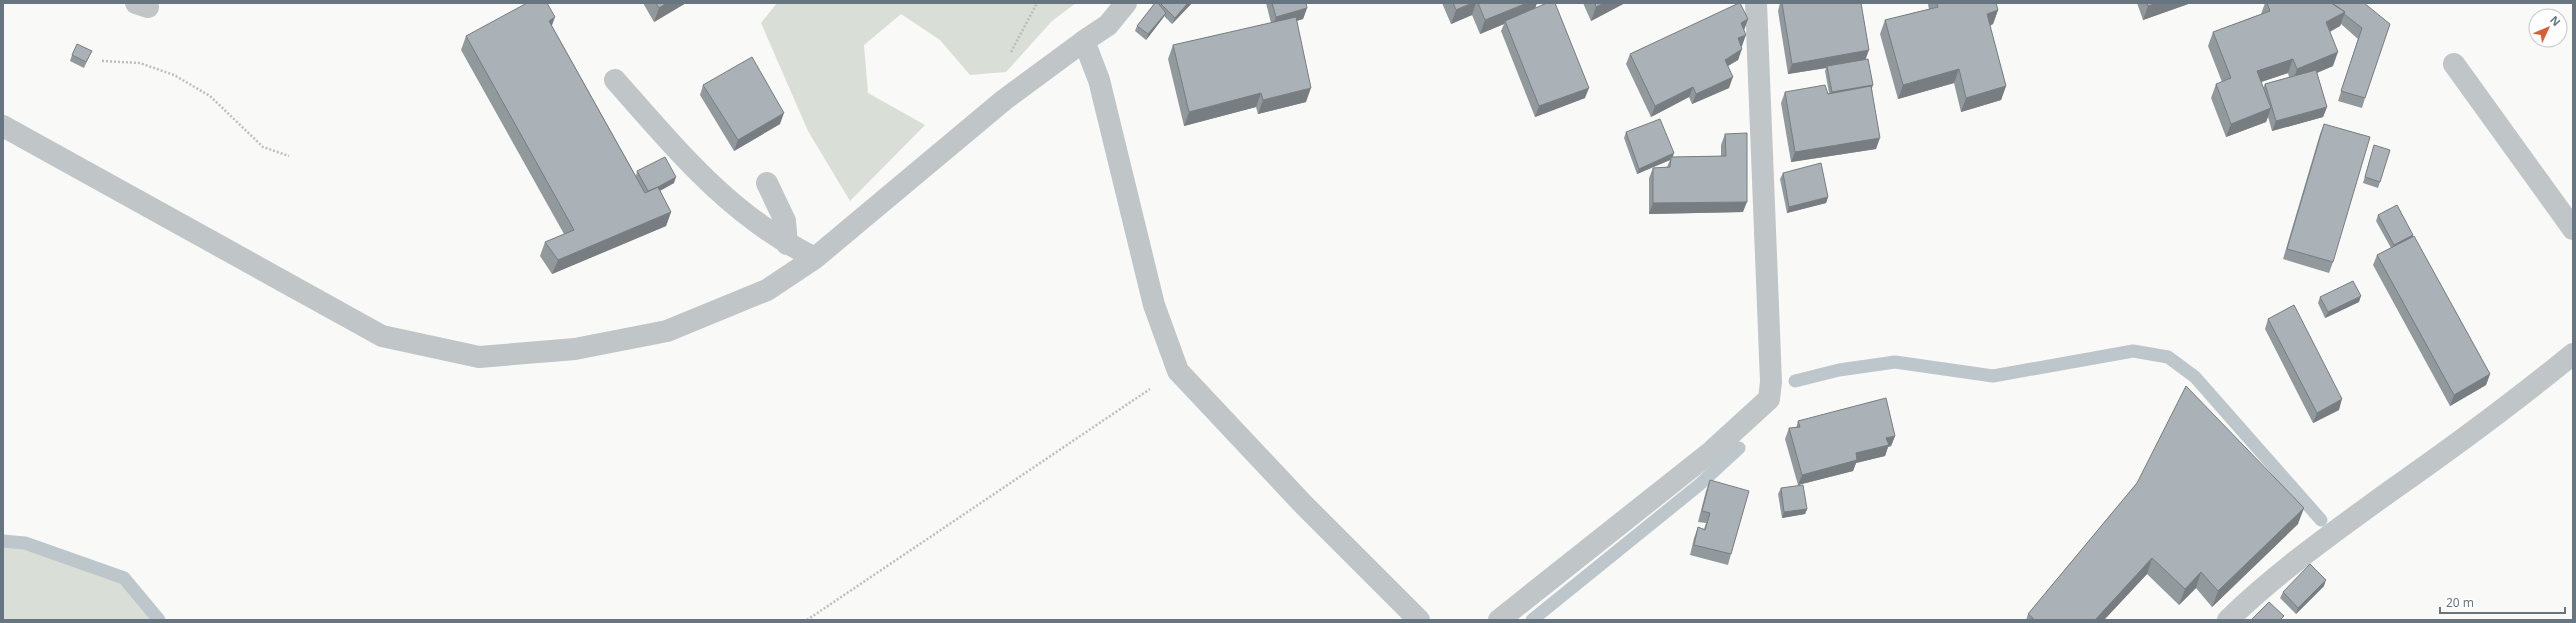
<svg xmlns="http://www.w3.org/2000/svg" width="2576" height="623" viewBox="0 0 2576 623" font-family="'Noto Sans',sans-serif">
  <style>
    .green { fill: #d9ded6 }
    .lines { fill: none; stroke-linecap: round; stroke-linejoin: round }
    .stream { stroke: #bdc6cb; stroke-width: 13 }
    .path { stroke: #bbbec0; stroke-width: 2.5; stroke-dasharray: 2 2; stroke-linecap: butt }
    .service { stroke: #c0c5c8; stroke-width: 22 }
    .minor { stroke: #c0c5c8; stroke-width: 22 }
    .wall { fill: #92999d; fill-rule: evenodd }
    .shaded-wall { fill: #777d80 }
    .building { fill: #aab2b7; stroke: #777d80 }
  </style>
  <rect width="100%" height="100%" fill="#f9f9f7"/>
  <path class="green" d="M777,3h299l-24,18 -46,51 -36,3 -30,-35 -39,-26 -37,31 4,48 57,32 -75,76 -42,-70 -47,-108z
    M3,545l24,2 96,34 32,39h-152z"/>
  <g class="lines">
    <path class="stream" d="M1795,381l44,-11 56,-8 98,14 140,-25 35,6 27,20 126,143
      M3,541l22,2 99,35 35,42
      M1532,620l167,-135 40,-37"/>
    <path class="path" d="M1011,52l26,-49
      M102,61l38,2 34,12 36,21 53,51 26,9
      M807,620l343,-231"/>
    <path class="service" d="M136,3l12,4
      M615,80c62,70 115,136 200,178
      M3,126l379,210 97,21 96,-8 92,-18 100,-41 48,-32 189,-158 80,-59
      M767,183l18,38 2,23"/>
    <path class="minor" d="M1126,3l-18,22 -24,16 15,39 55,225 24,66 125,133 116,116
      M2454,64l119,165
      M1499,620l213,-169 57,-52 2,-17 -15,-379
      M2228,620c49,-48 106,-88 161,-128 63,-44 124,-89 184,-138"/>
  </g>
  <path class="wall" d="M643,3h43l-32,19z
    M1155,3h37l-20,21 -8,-8 -1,2 -17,22 -11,-9 2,-5z
    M1266,3h40l1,5 -4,11 -7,2 10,81 -48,12 -2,-7 -72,19 -16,-67 5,-14 98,-22z
    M1442,3h95l-2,5 50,90 -50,19 -34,-86 3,-7 -24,10 -8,-19 -21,9z
    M1583,3h42l-34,18z
    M1780,3h81l4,56 7,29 4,61 -85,13 -10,-59 4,-11 44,1 -4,-22 1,-3 -38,6 -10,-63z
    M1929,3h67l2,7 -5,14 -3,2 16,60 -5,14 -40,12 -7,-29 -56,16 -18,-65 5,-14 44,-11 -1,-4z
    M2137,3h54l-48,17z
    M2265,3h99l1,95 -3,10 -24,-7 20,-62 -17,-15 -1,2 -10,6 3,34 -16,7 10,34 -4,10 -51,14 -4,-14 -2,5 -40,15 -15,-39 5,-14 6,-2 -14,-36 5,-14 48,-18zM2288,73l1,4 -24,7 -2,4 -2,-6z
    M1748,19l-4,11 -2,16h-1l-3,14 -10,6 1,22 -37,16 -3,-7 -38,20 -25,-53 4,-10z
    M552,26l84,150 1,-5 37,12 -14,8 11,21 -5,14 -114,48 -12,-18 5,-14 19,-8 -103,-184 5,-14z
    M72,55l17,2 -5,11 -14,-7z
    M703,85l77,39 -46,27 -34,-56z
    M2324,124l9,138 -4,11 -46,-14 37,-125z
    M1626,132l47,25 48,-1v-11l4,-11 18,78 -94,2v-36l4,-10 14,-1 3,-7 -33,14 -13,-36z
    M2374,145l6,37 -2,6 -15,-5z
    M1783,173l45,24 -2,6 -39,10 -7,-34z
    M2378,215l35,20v2l77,137 -4,11 -36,21 -77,-141 4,-10 14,-7 -15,-27z
    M2320,297l39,5 -34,16 -7,-15z
    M2268,319l71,91 -26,13 -48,-94z
    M1798,421l97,15 -4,10 -3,1 -3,9 -29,7 -3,8 -55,14 -13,-46 4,-11h7z
    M1710,480l21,74 -3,11 -38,-10 4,-17 4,-11 6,2 2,-6 -8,-1 8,-31z
    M2137,483l161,41 -86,83 -16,-19 -17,17 -32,-31 -43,46h-78l2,-6z
    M1781,488l26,21 -2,5 -23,4 -4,-24z
    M2324,586l-28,28 -16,-16 3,-6z"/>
  <path class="shaded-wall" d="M667,3h19l-32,19 5,-14z
    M1188,3h4l-20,21 3,-6z
    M1472,3h4l-4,12 -21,9 5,-14z
    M1527,3h10l-3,9 -29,9 -1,3 -24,10 5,-14z
    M1604,3h21l-34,18 5,-14z
    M2158,3h33l-48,17 5,-14z
    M1307,8l-4,11 -31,9 4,-11z
    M1998,10l-5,14 -12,4 6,-14z
    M2345,12l-5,14 -19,10 5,-14z
    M1166,13l-3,5 -17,22 2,-6z
    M555,17l-5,14 -1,-10z
    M1748,19l-4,11 -7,4 4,-11z
    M1746,35l-4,11 -8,3 4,-11z
    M1742,49l-4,11 -17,10 4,-10z
    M1869,50l-4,11 -38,5 -1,2 -38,6 4,-10z
    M2338,52l-5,14 -41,17 5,-14z
    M2293,59l-5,14 -36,12 5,-14z
    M1959,69l-5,14 -56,16 5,-14z
    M1733,77l-4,11 -37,16 4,-10z
    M1873,85l-2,6 -41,7 2,-6z
    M2006,86l-5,14 -40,12 5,-14z
    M1693,87l-4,10 -38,20 4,-11z
    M1311,88l-5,14 -48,12 5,-14z
    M1589,88l-4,10 -50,19 4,-11z
    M1261,93l-5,14 -72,19 5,-14z
    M2327,107l-4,10 -51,14 4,-10z
    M2271,108l-5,14 -40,15 5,-13z
    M784,113l-4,11 -46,27 4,-11z
    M1880,138l-4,11 -85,13 4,-10z
    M1674,153l-2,6 -1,-2 -1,3 -33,14 2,-5z
    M676,177l-2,6 -28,15 2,-6z
    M1828,197l-2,6 -39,10 2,-6z
    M1747,202l-4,10 -94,2 4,-11z
    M671,212l-5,14 -114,48 6,-14z
    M2413,235l-2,6 -19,10 2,-6z
    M2361,296l-2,6 -34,16 3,-6z
    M2490,374l-4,11 -36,21 4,-11z
    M2342,399l-3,11 -26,13 4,-10z
    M1895,436l-4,10 -3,1 -3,9 -29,7 -3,8 -55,14 4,-10 54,-22 30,-15z
    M2304,508l-6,16 -86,83 6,-16z
    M1807,509l-2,5 -23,4 2,-6z
    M2152,558l-5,16 -43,46h-9z
    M2201,572l-5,16 -17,17 6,-16z
    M2326,580l-2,6 -28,28 2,-6z"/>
  <path class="building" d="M527,3h20l8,14 -6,4 96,172 13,-6 13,25 -113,48 -13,-18 29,-12 -108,-194z
    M656,3h11l-8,5z
    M1155,3h3l8,10 -18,21 -11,-8z
    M1160,3h28l-13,15z
    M1272,3h34l1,5 -31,9z
    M1453,3h19l-16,7z
    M1478,3h49l-42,17z
    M1547,3h8l34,85 -50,18 -34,-85z
    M1595,3h9l-8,4z
    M1739,3h1l8,16 -7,4 5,12 -8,3 4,11 -17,11 8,17 -37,17 -3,-7 -38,19 -25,-52z
    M1782,3h79l8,47 -77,14z
    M1937,3h59l2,7 -11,4 19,72 -40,12 -7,-29 -56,16 -18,-65 53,-13z
    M2147,3h11l-10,3z
    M2267,3h64l14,9 -19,10 12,30 -41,17 -4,-10 -36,12 14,37 -40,16 -15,-40 15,-6 -18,-46 57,-21z
    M2332,3h32l26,21 -25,74 -24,-7 21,-63 -18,-14 1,-2z
    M1296,17l15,71 -48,12 -2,-7 -72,19 -16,-67z
    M77,44l15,7 -6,11 -14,-7z
    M752,57l32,56 -46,27 -35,-55z
    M1868,59l5,26 -41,7 -5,-26z
    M2316,70l11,37 -51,14 -11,-37z
    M1825,85l3,9 43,-8 9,52 -85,14 -10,-60z
    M1660,119l14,34 -35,16 -13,-37z
    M2324,124l46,13 -37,125 -46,-13z
    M1747,133v69l-94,1v-35l17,-1 1,-10 55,-1 -1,-22z
    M2374,145l16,5 -10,32 -15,-5z
    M665,157l11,20 -18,10 -10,4 -11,-20z
    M1821,163l7,34 -39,10 -6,-34z
    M2397,205l16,30 -19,10 -16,-30z
    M2414,236l76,138 -36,21 -77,-140z
    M2353,281l8,15 -33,16 -8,-15z
    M2294,305l48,94 -25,14 -49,-94z
    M2186,386l118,122 -86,83 -17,-19 -16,17 -33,-31 -57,62h-60l-7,-6 109,-131z
    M1886,398l9,38 -9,2 3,7 -33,8 1,7 -55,15 -13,-47 11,-1 -2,-6z
    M1710,480l39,11 -18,63 -37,-9 4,-18 7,3 5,-17 -8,-2z
    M1803,485l4,24 -23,3 -3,-24z
    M2310,564l16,16 -28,28 -15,-16z
    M2269,602l15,14 -4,4h-29z"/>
  <rect width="2576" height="623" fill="none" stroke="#667580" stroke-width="8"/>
  <g transform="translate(2548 28) rotate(46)"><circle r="19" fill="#ffffff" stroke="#c2c8cc"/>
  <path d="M0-3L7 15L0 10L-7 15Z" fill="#d95e37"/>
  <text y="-6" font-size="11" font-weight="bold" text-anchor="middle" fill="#667580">N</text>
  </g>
  <path d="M2440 607v6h125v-6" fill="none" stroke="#667580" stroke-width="2"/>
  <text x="2446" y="607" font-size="12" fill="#667580" stroke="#ffffff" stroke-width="3" paint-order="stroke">20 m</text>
</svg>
